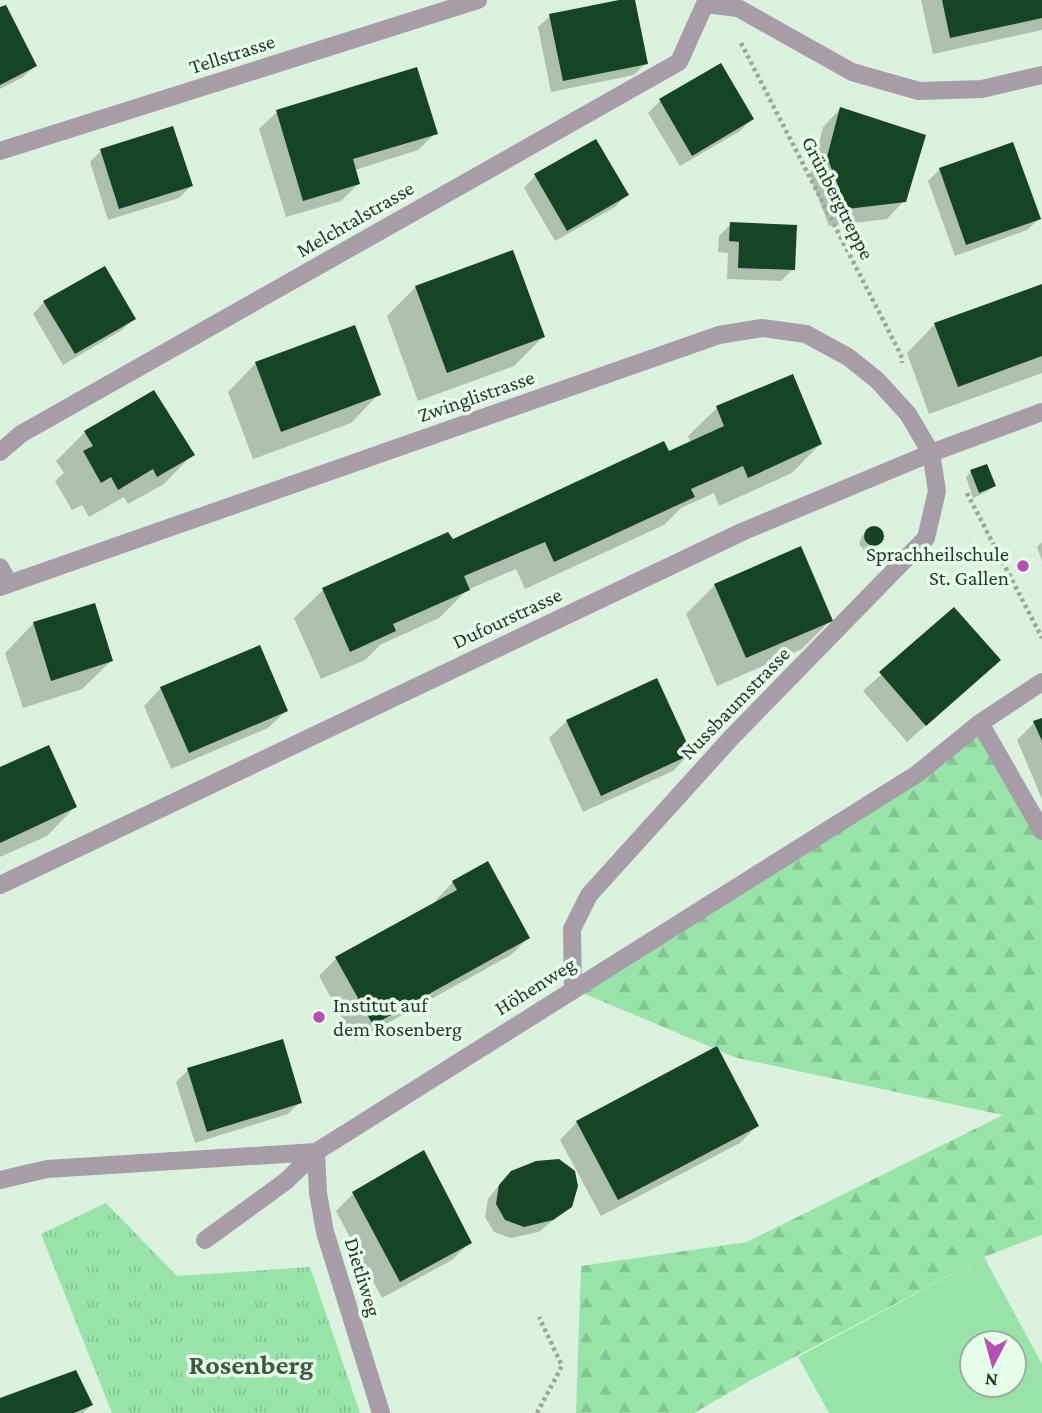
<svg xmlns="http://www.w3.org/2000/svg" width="1042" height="1413" viewBox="0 0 1042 1413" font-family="'Crimson Pro',serif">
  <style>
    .grass { fill: url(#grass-tufts) }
    .forest { fill: url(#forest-firs) }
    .pitch { fill: #98e4a8; fill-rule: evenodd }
    .shadow { fill: #0003 }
    .building { fill: #164524 }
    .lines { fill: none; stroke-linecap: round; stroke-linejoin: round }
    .path { stroke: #97a99a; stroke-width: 4.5; stroke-dasharray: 3.5 3.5; stroke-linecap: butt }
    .minor { stroke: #a79da6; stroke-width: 18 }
    .poi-dot { fill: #b650b5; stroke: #e6ffea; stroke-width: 2.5 }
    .labels { text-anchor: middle; stroke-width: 7; stroke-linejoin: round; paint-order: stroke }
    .street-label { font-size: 21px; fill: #2c362e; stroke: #e6ffea }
    .poi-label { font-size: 21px; fill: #2c362e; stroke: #e6ffea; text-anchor: end }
    .district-label { font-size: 28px; font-weight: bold; fill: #425746; stroke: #e6ffea }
  </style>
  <defs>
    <pattern id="grass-tufts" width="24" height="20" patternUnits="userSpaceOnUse" patternTransform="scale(1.75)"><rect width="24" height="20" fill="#98e4a8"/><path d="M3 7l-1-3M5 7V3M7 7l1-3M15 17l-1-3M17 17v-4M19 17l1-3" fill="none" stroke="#83c491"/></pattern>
    <pattern id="forest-firs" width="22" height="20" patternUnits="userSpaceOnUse" patternTransform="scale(1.75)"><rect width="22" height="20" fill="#98e4a8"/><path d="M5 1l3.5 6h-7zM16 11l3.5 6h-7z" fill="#83c491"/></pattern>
  </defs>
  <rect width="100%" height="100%" fill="#d9f1dd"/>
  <path class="grass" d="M106,1203l71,73 133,-9 50,146h-248l-71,-179z"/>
  <path class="forest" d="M980,723l62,108v404l-58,22 -233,123 -57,33h-118l5,-147 166,-24 256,-127 -266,-57 -164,-69z"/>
  <path class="pitch" d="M984,1257l58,107v49h-213l-31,-56zM1014,1343v42h-42v-42z"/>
  <path class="shadow" d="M628,0h5l13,63 -12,12 -83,17 -13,-65 12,-11z
    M921,0h121v30l-109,24z
    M0,9l35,57 -12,11 -23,12z
    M660,101l92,18 -12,12 -60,35 -32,-53z
    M840,109l64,92 -17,18 -58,7 -19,-50 13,-49z
    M277,112l159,21 -18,17 -63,20 3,14 -17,17 -55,16 -27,-88z
    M101,151l90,35 -12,12 -71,22 -18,-58z
    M940,169l99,50 -12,11 -72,26 -27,-75z
    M535,176l91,19 -11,12 -60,34 -31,-53z
    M731,224l62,45 -12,12 -54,-2 1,-26 -10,-1 1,-16z
    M1042,286v87l-113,41 -22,-61 28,-29z
    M416,287l127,50 -29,29 -96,35 -31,-85z
    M44,302l90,16 -12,12 -59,35 -30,-51z
    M256,363l123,31 -28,29 -98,36 -25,-67z
    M792,376l28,68 -28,29 -73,33 -5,-13 -33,15 -17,17 -139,64 -9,-20 -49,21 -28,28 -59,27 -15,15 -44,19 -27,-61 29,-28 125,-56 4,7 216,-88 23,-10 -3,-7 29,-28z
    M85,432l107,23 -28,29 -36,20 -4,-7 -35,20 -7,-12 -10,5 -17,-29 9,-8 -8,-12z
    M971,472l23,14 -6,5 -15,7 -7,-21z
    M877,529l5,7 -4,7 -6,6 -8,1 -5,-6 3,-8 6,-6z
    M1042,542v19l-5,-14z
    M715,585l115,36 -28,28 -85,37 -31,-72z
    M94,605l17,56 -29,28 -59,19 -18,-55 28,-29z
    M954,609l45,51 -92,82 -44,-51z
    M161,688l125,23 -18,17 -97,41 -27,-63z
    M1042,719v80l-25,-59 17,-17z
    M567,721l123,32 -17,18 -90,41 -34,-74z
    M0,769l75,38 -28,29 -47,21z
    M453,882l75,56 -17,17 -156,86 -36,-65 17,-17 101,-56 -1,-3z
    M188,1070l112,32 -12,12 -93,29 -19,-61z
    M577,1122l180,4 -17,17 -139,73 -41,-76z
    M499,1185l71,21 -31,26 -28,6 -17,-6 -9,-15 3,-18z
    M353,1194l117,48 -18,18 -70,38 -46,-87z
    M0,1400l91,5 -8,8h-83z"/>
  <path class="building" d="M619,0h16l13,64 -85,17 -14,-67z
    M942,0h100v18l-92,20z
    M6,5l31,61 -37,19v-78z
    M721,63l33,56 -62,37 -33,-57z
    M417,67l21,67 -85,25 7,25 -57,17 -27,-91z
    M840,107l86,28 -20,67 -59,7 -20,-52z
    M173,126l20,60 -74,23 -19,-60z
    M596,139l33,56 -62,36 -33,-57z
    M1013,142l28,77 -75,26 -27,-77z
    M730,222l67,3 -2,45 -57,-2 1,-26 -10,-1z
    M513,250l32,87 -98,36 -32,-87z
    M105,266l31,53 -61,35 -32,-53z
    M1042,284v72l-84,31 -24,-64z
    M355,325l26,70 -100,37 -26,-70z
    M793,374l29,70 -74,34 -5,-12 -52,23 4,8 -141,65 -9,-20 -81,34 6,14 -77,34 3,7 -46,21 -28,-64 126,-56 5,7 211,-98 5,10 55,-25 -8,-20z
    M154,390l41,65 -38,22 -4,-8 -35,21 -7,-13 -10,6 -18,-32 10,-5 -9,-15z
    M987,464l9,22 -17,7 -9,-23z
    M864 536a10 10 0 1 1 20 0a10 10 0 1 1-20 0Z
    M801,546l32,75 -87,37 -32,-74z
    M95,603l18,58 -62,20 -18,-59z
    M954,607l47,53 -75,66 -47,-54z
    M260,645l28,66 -99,42 -29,-66z
    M657,678l35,76 -91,42 -35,-76z
    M1042,718v23l-9,-20z
    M49,745l28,62 -77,36v-76z
    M488,861l42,77 -157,87 -38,-68 122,-67 -5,-9z
    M283,1039l19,64 -95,29 -20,-64z
    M717,1046l42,80 -141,74 -42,-79z
    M424,1150l48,93 -72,39 -48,-90z
    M559,1159l16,12 3,15 -6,21 -19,13 -29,7 -19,-7 -9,-16 3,-19 12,-14 25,-10z
    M76,1370l17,35 -19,8h-74v-15z"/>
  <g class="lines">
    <path class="path" d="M741,43l160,312 1,8
      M967,493l75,145
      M537,1413l25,-47 -23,-49"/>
    <path class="minor" d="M705,4l33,4 114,64 67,19 63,-2 60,-14
      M0,151l478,-151
      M0,452l21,-18 658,-372 26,-58
      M0,567l9,17
      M0,587l719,-252 43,-7 44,6 42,23 29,23 31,34 23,39 6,38 -11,47 -195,200 -142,157 -17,34 1,60
      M980,723l62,108
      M0,885l744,-354 187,-78 111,-41
      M316,1152l2,41 7,39 56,181
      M0,1180l47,-11 269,-17 601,-378 63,-51 62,-41
      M205,1240l81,-59 30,-29"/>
  </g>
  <g class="poi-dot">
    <circle cx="1023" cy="566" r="7"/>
    <circle cx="319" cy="1017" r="7"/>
  </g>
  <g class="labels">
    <g class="street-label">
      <text transform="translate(232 54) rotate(-18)" y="7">Tellstrasse</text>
      <text transform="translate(838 198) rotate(63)" y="7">Grünbergtreppe</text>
      <text transform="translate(355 219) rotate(-30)" y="7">Melchtalstrasse</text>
      <text transform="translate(476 396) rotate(-19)" y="7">Zwinglistrasse</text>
      <text transform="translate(507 618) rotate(-25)" y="7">Dufourstrasse</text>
      <text transform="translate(735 703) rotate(-46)" y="7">Nussbaumstrasse</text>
      <text transform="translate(535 986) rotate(-32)" y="7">Höhenweg</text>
      <text transform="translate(363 1277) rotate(73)" y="7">Dietliweg</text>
    </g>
    <g class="poi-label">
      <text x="1009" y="561">Sprachheilschule<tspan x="1009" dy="24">St. Gallen</tspan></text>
      <text x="333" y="1012" text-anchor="start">Institut auf<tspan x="333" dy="24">dem Rosenberg</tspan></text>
    </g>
    <g class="district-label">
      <text x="251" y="1374">Rosenberg</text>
    </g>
  </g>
  <g transform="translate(993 1364) rotate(186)"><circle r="33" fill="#e6ffea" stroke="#9caf9f" stroke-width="2"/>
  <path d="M0-5L12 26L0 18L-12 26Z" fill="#b650b5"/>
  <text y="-10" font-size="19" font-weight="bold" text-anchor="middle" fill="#2c362e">N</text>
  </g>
</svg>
